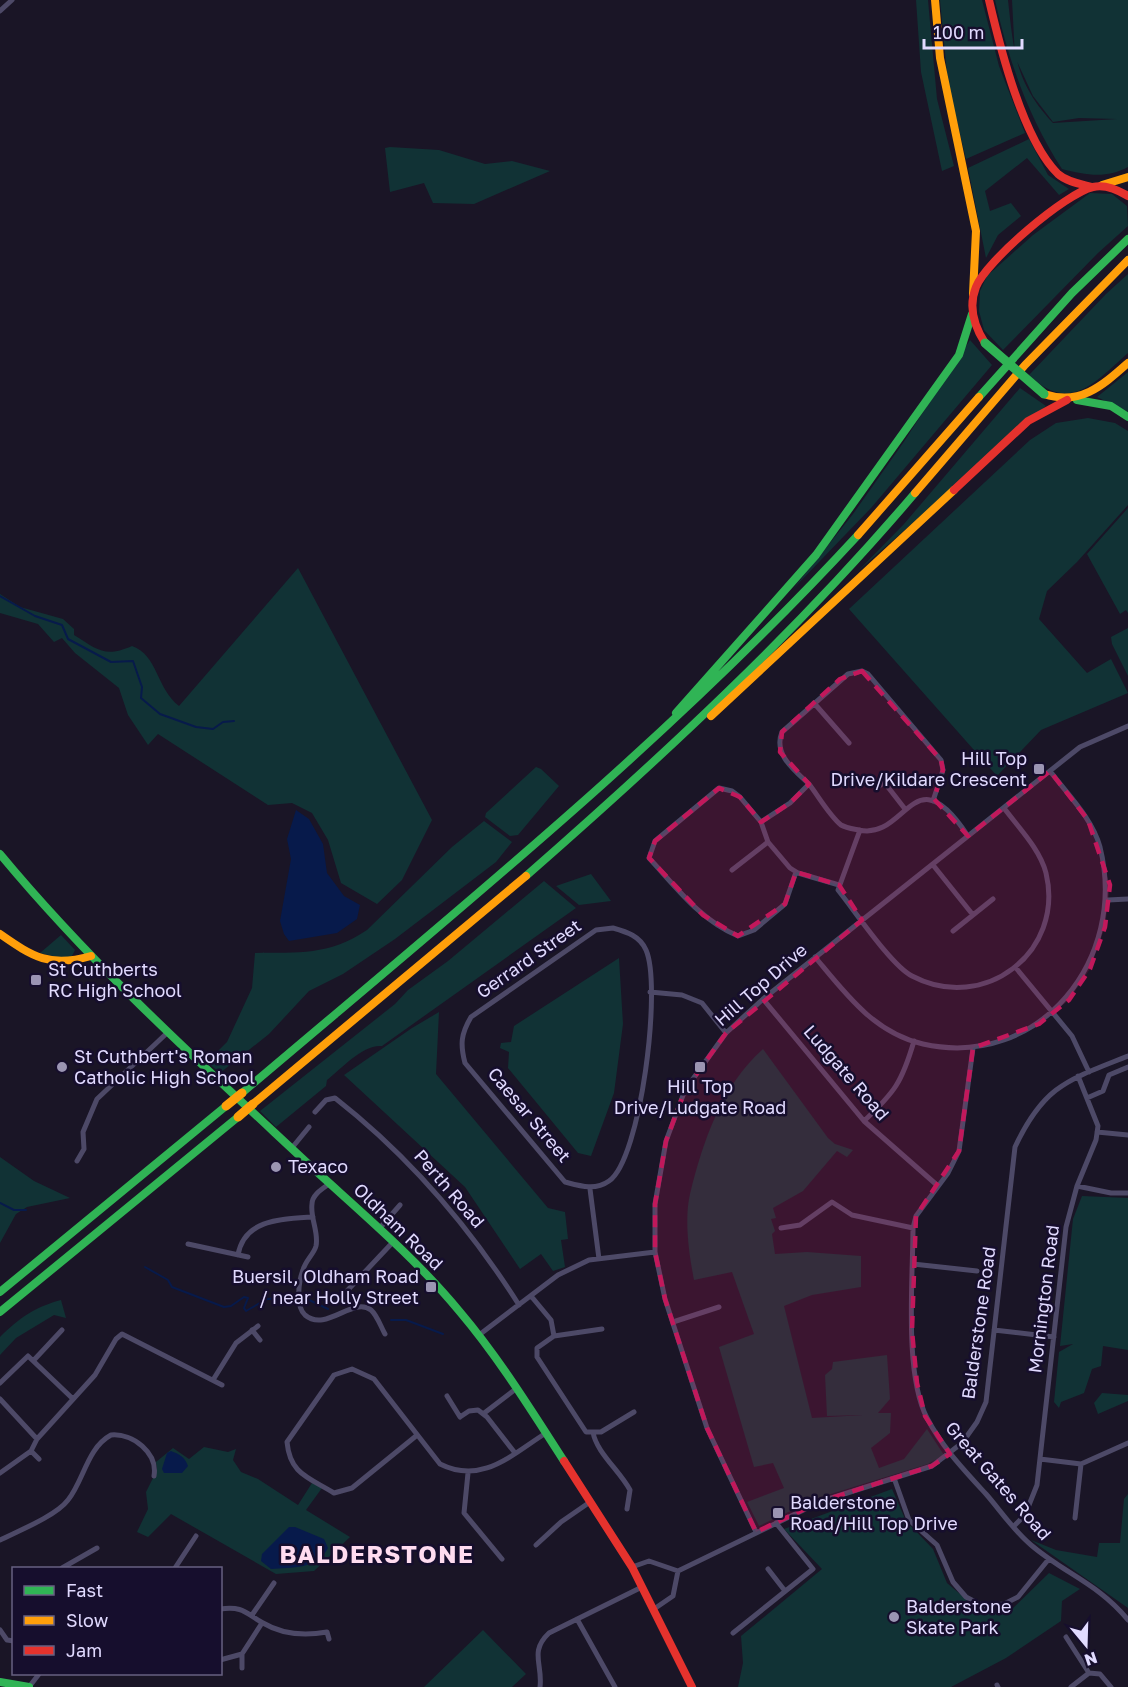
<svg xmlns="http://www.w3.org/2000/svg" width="1128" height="1687" viewBox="0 0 1128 1687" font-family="'Golos Text',sans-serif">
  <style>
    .green { fill: #113235 }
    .water { fill: #071a4b }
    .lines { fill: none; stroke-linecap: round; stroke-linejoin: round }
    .stream { stroke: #071a4b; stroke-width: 2 }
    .street { stroke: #4d4967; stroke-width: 5 }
    .fast { stroke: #30b455; stroke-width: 8 }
    .slow { stroke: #ff9f0a; stroke-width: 8 }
    .jam { stroke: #e5322d; stroke-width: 8 }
    .fast-bridge { stroke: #30b455; stroke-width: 9 }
    .slow-bridge { stroke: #ff9f0a; stroke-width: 9 }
    .marked { fill: #c2185b; fill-opacity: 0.2; stroke: #c2185b; stroke-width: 4.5; stroke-dasharray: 12 8; stroke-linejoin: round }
    .poi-dot { fill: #9b95b3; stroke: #160e2d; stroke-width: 2 }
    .labels { text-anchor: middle; stroke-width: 5; stroke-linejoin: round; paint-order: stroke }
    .poi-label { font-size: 18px; fill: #e1daff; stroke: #160e2d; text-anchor: start }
    .street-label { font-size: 18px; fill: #e1daff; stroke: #160e2d }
    .district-label { font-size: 24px; font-weight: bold; letter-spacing: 1.5px; fill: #ffdcf0; stroke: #160e2d }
  </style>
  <rect width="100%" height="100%" fill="#1a1526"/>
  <path class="green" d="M916,0h12l9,99 17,67 -12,5 -21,-99z
    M940,0h42l17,66 26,67 -59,26 -18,-75z
    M995,0h13c6,53 7,82 45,123l64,-4 -38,-1 -26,4 -20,-26 -18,-39 -3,-57h116v167c-22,12 -42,8 -66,2 -33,-51 -54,-109 -67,-169z
    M1029,139l19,36 21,14 -10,6 -32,-37 -42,33 5,20 21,-8 10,13 -23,19 -12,23 -18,-90z
    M390,147l49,3 46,14 27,-3 38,10 -76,33 -41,-1 -9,-20 -34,9 -5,-44z
    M1090,193l22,1 15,12 1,20 -30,27 -95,97 -19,-20 -5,-19 1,-20 7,-15 46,-41z
    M1128,274v79c-32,28 -58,62 -99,22l77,-81z
    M970,340l22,25 -121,143 -78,81 60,-75 50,-71z
    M1128,372v40l-31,-15z
    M1020,388l26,18 -188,165 46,-47z
    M1088,418l27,5 13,8v74l-51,57 -30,29 -8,28 48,54 24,-14 17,34 -87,37 -44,46 -148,-167 181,-169 26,-17z
    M1128,508v105l-2,-3 -6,4 -33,-60z
    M298,568l134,252 -30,60 -25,24 -36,-21 -13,-43 -16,-27 -20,-10 -24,2 -110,-71 -10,11 -20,-30 -9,-27 -44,-35 -13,-15 -8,4 -16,-18 -38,-11v-19l20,13 43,12 11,10v6c24,15 31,23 58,11 26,9 24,42 47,60z
    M1128,628v48l-16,-32 -1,-7z
    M536,767l5,2 18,17 -41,49 -8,1 -25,-19 1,-4z
    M484,821l28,21 -16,20 -101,77 -52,35 -34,17 -40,43 -49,39 -13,-11 20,-20 25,-54 3,-35c44,-1 73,3 112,-23l85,-83z
    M591,874l20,27 -32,4 -23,-19z
    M544,881l32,27 -194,138c-19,-2 -41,23 -55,34l-1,6 -50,41 -16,-16 135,-107 13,-14 40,-29z
    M61,935l14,15 -3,6 -7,3 -25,-6z
    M619,958l4,66 -9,69 -23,63 -13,-3 -70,-85 1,-16 -9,-4 1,-5 10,-1 3,-16z
    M439,1012l-3,62 112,134 17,4 3,27 -7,1 4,27 -12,4 -12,-17 -21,15 -55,-82 -121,-112 68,-47z
    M763,1049l65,89 7,6 18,6 -6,7 -10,-6 -34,40 -30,17 3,10 -5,1 4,12 -3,3 3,20 32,-2 54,4v31l-49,8 -28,11 28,112 51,-3 -36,1 -2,-41 7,-6 1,-7 54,-7 3,44 -12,14h13l-1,20 -19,15 8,20 25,-9 23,-30 17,26 -16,9 -110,34 -59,28 -12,-24 37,-14 -11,-25 -19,4 -35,-120 35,-13 -22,-62 -38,8c-5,-26 -10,-60 -4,-86 13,-53 32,-109 73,-145z
    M0,1157l34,24 36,17 -43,9 -11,7 -16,29z
    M1082,1196l46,2v152l-25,-4 -2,20 -9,3 -8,24 -23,9 -2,6 -5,-6 5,-50 14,-8 -13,2 13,-127z
    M61,1300l5,18 -12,-3 -38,23 -16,17v-18c19,-19 35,-30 61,-37z
    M1102,1393l26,2v6l-30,13 -4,-11z
    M204,1447l24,5 8,-3 -3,11 8,12 17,7 40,26 14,-22 10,5 -16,22 44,27 -36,34 -38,3 -105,-60 -23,23 -11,-5 11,-23 -2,-17 11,-22 -1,-8 17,-14 16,11z
    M892,1489l14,32 27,28 14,34 33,28 29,1 40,-39 31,16 -18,12 -1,20 -55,37 -55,29h-213l5,-24 -2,-27 81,-67 -38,-40z
    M1128,1494v114l-97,-68 25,10 41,7 2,-14h21l4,-44z
    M483,1630l43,44 -14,13h-88z"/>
  <path class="water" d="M296,810l13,9 14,25 4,29 17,23 16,9 -3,14 -20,14 -48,8 -5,-7 -4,-13 11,-62 -4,-20z
    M171,1451c8,3 14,6 17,15l-6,7h-18l-2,-4 5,-16z
    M289,1527h6l29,12 4,9c-11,22 -36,19 -57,21l-10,-8 1,-7z"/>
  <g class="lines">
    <path class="stream" d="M0,596l35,20 27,9 6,14 43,23 22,-1 9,26 -1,11 19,16 36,13 17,2 10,-7 11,-1
      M0,1203l14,7h12
      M145,1267l23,13 4,7 52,20 7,-1 13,-9 4,1 -4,10 2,3 21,-12 24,-2
      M307,1299l21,10
      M391,1320h15l37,14"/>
    <path class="street" d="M0,11l12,-11
      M814,703l35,40
      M884,782l21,27
      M809,784c10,13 20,31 32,41 5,3 13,4 18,5 48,11 54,-78 109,6
      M878,787l11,-9
      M761,822l29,-19 19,-19c-15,-14 -36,-30 -27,-52l66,-58 14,-3 6,3 73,86 2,10 -10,31
      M860,830l-22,60c17,21 53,75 74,86 72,38 153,-24 134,-103 -6,-24 -28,-46 -42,-65
      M933,865l40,50
      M732,870l36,-28
      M796,872l-11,32 -31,26 -16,6c-37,-15 -62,-49 -89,-78l6,-17 64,-53 13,3 8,6 21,25 7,20 22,26 8,5 41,12
      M1108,900l20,-1
      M613,928c14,4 27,8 33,22 16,36 -5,209 -37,231 -14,10 -29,5 -44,1l-100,-119c-5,-19 -4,-29 6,-46l125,-87z
      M953,931l40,-32
      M815,957c30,36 59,76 108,87 117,26 205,-85 177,-197 -8,-29 -32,-52 -50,-76
      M1016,968l56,68 17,36
      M650,992l32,3 20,8 24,30
      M763,999l101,122 74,65
      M973,1048l-14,103 -11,22 -32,43 -3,12c0,51 -9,146 14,190 15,29 37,52 59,76 14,16 28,37 45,51 34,29 68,39 97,75
      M1087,1098l16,-7 6,-16 19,-8
      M315,1112l11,-12 9,-2c74,58 134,128 184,207
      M864,1121c31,-29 38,-39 50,-80
      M1097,1132l31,3
      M291,1149l18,-22
      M77,1161l7,-12 -1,-17 14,-33 70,-66
      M329,1184c-7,5 -17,11 -17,20 -2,14 7,28 4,42 -2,8 -11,15 -13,24 -4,10 -8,36 2,45 21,18 48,-19 66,-5 6,5 10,17 14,24
      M1077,1186l34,7h17
      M590,1189l9,70
      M781,1228l19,-3 32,-23 20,13 61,13
      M379,1229l21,-24
      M188,1244l60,13
      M238,1255c6,-36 44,-36 75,-38
      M913,1264l64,7
      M345,1293l48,-51
      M531,1296l20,24 3,16 -17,12v9l49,75h15l33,-20
      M673,1322l46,-15
      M252,1330l8,10
      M994,1330l60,7
      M479,1335l79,-60 31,-15 66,-8
      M554,1336l48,-7
      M34,1360l28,-30
      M213,1380l23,-37 22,-17
      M0,1383l28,-27 44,42
      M447,1396l13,21 9,-6 9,-1 9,7 28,36
      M0,1399l37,40
      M483,1414l34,-26
      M593,1432c3,20 27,39 37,58l-3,19
      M416,1436l-64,52 -18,5c-26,-16 -44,-19 -47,-51l47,-67 18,-6 22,10 66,85c42,21 71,-9 106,-31
      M31,1451l8,8
      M1040,1459l41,5
      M0,1473l31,-22 6,-12 58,-64 21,-36 6,-5 100,51
      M468,1473l-4,40 38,46
      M894,1478l15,42 28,25 16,37 13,15 17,9 21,-2 14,-7 30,-37
      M1075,1518l6,-54 47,-21
      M1014,1526l11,-11 12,-30 29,-258 11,-41 19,-46 2,-14 -20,-50
      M756,1532l-49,-104 -42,-129 -10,-47v-48l11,-63 19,-51 41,-57 37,-34 317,-252 48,-21
      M0,1540c18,-9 56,-24 68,-40 16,-20 19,-52 43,-65 22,-2 47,18 43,41
      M536,1545l25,-23 29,-20
      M632,1567l17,-6 29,10
      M62,1568l35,-20
      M175,1568l21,-32
      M768,1569l17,22
      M678,1571l144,-70 110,-35 30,-23 15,-21 9,-20 29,-255c29,-62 53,-67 113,-91
      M220,1609c24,-3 25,4 43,14 20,12 41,13 64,9l2,7
      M654,1609l19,-13 5,-25
      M252,1615l22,-32
      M577,1619l38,68
      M0,1630l7,10 7,1
      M733,1633l80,-64 -37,-46
      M1066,1637l23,36
      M242,1654v14
      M220,1660l22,-6 20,-31
      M997,1685l1,2
      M29,1687l10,-13
      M540,1687c3,-23 -11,-35 9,-54l93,-46
      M1071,1687l18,-14 11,1 11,13"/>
    <path class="fast" d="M979,397l93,-104 56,-54
      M1077,400l34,6 17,11
      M676,713l140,-158 143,-200 13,-41
      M0,854c92,111 199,208 304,306 53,49 110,96 156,152 39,46 71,98 104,149
      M526,876c137,-120 271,-244 389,-383
      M242,1093c212,-180 427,-353 616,-558
      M0,1292l226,-186
      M0,1312l238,-195
      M0,1682l29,5"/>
    <path class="slow" d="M935,0l5,58 36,173 -3,63
      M1102,185l26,-8
      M1044,394c36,12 58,-8 84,-31
      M915,493l110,-128 103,-105
      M858,535l121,-138
      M711,716l243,-226
      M0,934c33,23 50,34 91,22
      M253,1104l273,-228"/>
    <path class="jam" d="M989,0c11,47 34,140 69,174 9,8 23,10 34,13
      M985,343c-11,-17 -17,-36 -9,-56 10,-26 90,-94 117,-100 12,-3 25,3 35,9
      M954,490l74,-69 39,-21
      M564,1461l68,106 60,120"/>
    <path class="fast-bridge" d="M985,343l59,51"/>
    <path class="slow-bridge" d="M226,1106l16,-13
      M238,1117l15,-13"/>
  </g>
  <path class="marked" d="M862,671l79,89 2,10 -9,29 34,37 82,-65 38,49 22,65 -5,42 -15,42 -21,31 -30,24 -66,24 -14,103 -43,65 -4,115 5,52 8,33 25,38 -18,12 -110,35 -66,31 -49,-104 -42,-129 -10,-47v-48l11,-63 19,-51 41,-57 136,-113 -23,-35 -43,-13 -11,32 -47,32 -35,-21 -54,-57 6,-17 64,-53 21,9 21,25 29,-19 19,-19 -29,-32 2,-20 58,-53z"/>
  <g class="poi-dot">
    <rect x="1033" y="763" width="12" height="12" rx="3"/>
    <rect x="30" y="974" width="12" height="12" rx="3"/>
    <circle cx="62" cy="1067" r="6"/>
    <rect x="694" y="1061" width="12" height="12" rx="3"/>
    <circle cx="276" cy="1167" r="6"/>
    <rect x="425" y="1281" width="12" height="12" rx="3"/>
    <rect x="772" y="1507" width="12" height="12" rx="3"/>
    <circle cx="894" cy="1617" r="6"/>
  </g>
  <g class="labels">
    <g class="poi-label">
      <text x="1027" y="765" text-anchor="end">Hill Top<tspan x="1027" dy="21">Drive/Kildare Crescent</tspan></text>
      <text x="48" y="976">St Cuthberts<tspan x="48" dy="21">RC High School</tspan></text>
      <text x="74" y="1063">St Cuthbert's Roman<tspan x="74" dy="21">Catholic High School</tspan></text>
      <text x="700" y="1093" text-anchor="middle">Hill Top<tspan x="700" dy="21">Drive/Ludgate Road</tspan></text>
      <text x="288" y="1173">Texaco</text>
      <text x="419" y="1283" text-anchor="end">Buersil, Oldham Road<tspan x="419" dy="21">/ near Holly Street</tspan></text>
      <text x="790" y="1509">Balderstone<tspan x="790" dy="21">Road/Hill Top Drive</tspan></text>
      <text x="906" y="1613">Balderstone<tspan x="906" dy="21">Skate Park</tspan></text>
    </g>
    <g class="street-label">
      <text transform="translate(529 959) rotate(-35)" y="6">Gerrard Street</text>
      <text transform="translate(761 985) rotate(-41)" y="6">Hill Top Drive</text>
      <text transform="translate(846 1073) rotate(49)" y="6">Ludgate Road</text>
      <text transform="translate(529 1115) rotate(50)" y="6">Caesar Street</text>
      <text transform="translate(449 1189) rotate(49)" y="6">Perth Road</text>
      <text transform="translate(398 1227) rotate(44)" y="6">Oldham Road</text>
      <text transform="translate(1044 1299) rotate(-83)" y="6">Mornington Road</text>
      <text transform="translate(979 1323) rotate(-82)" y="6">Balderstone Road</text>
      <text transform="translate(998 1481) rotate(49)" y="6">Great Gates Road</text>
    </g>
    <g class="district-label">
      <text x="377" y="1563">BALDERSTONE</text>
    </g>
  </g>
  <rect x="12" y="1567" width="210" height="108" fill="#160e2d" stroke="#676081" stroke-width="1.5"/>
  <rect x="24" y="1586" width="30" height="9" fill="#30b455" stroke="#676081" stroke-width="1.5"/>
  <text x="66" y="1597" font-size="18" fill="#e1daff">Fast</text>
  <rect x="24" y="1616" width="30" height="9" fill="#ff9f0a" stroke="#676081" stroke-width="1.5"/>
  <text x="66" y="1627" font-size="18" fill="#e1daff">Slow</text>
  <rect x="24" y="1646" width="30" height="9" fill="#e5322d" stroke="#676081" stroke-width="1.5"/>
  <text x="66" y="1657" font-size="18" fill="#e1daff">Jam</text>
  <g transform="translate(1086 1645) rotate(161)" stroke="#160e2d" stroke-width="4.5" paint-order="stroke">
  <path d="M0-4.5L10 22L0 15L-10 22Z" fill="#e1daff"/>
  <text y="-9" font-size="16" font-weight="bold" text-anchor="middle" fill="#e1daff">N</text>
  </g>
  <path d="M924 39v9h98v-9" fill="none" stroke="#e1daff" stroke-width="3"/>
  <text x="933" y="39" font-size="18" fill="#e1daff" stroke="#160e2d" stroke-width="4.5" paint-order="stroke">100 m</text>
</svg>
